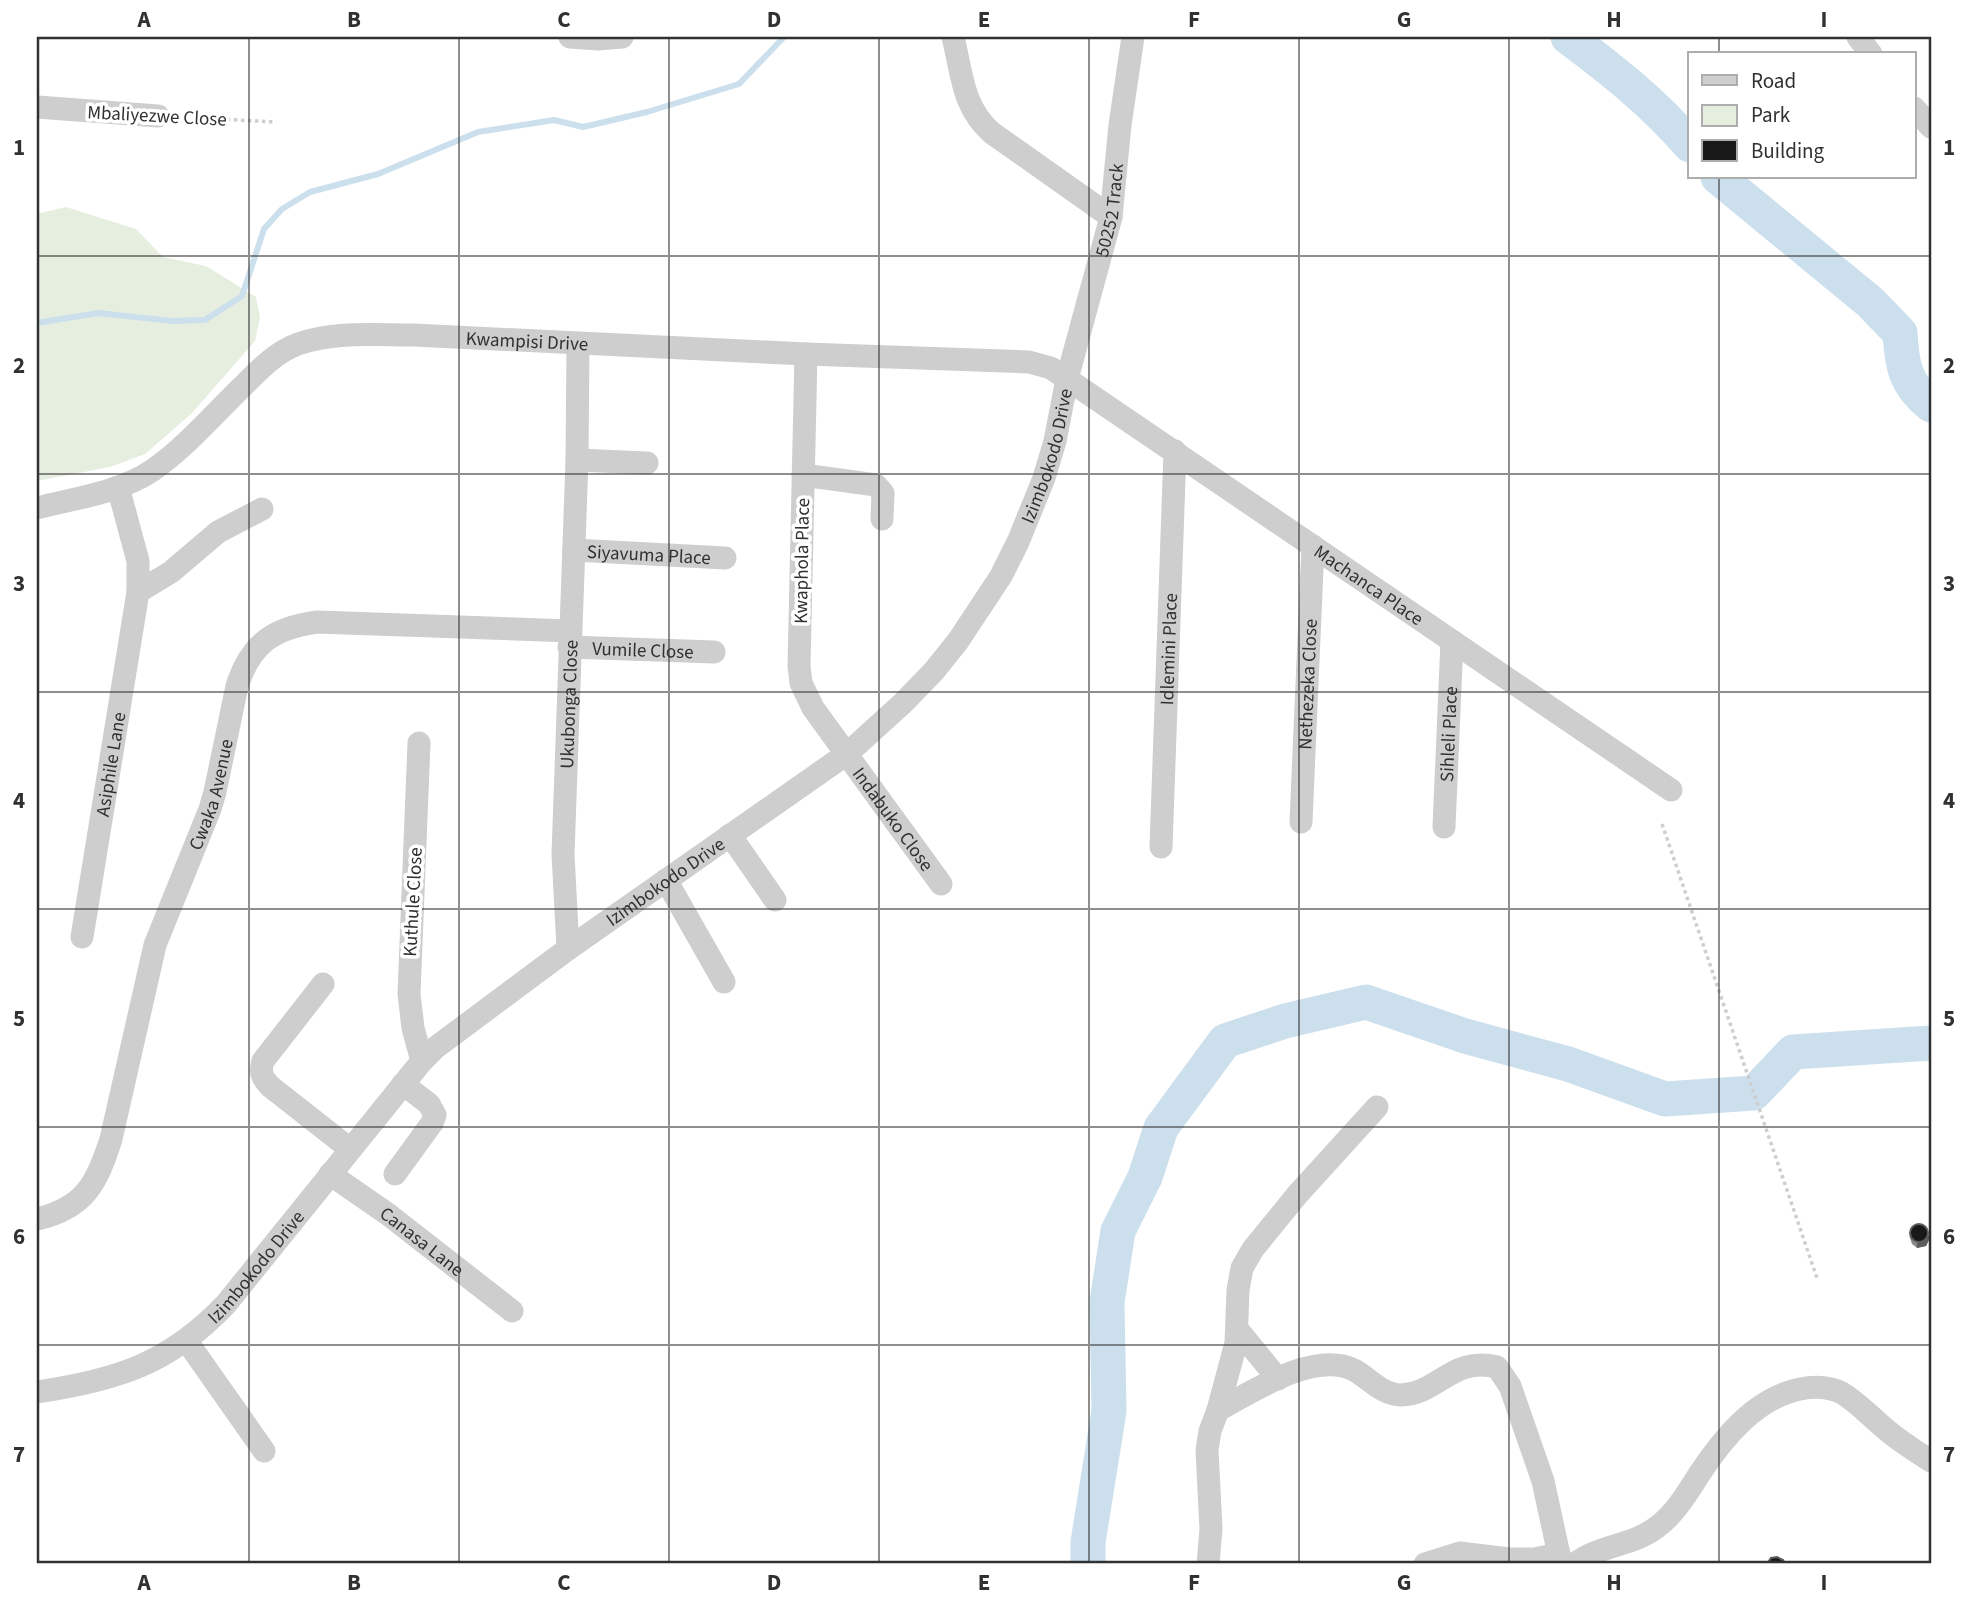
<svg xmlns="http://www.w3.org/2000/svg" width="1968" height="1601" viewBox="0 0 1968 1601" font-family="'Source Sans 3',sans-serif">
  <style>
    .green { fill: #e6eee0 }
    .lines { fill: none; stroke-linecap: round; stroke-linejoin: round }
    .stream { stroke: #ccdfed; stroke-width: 6 }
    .river { stroke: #ccdfed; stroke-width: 35 }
    .path { stroke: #cecece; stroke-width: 3.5; stroke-dasharray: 3.5 3.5; stroke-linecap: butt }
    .minor { stroke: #cecece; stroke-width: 23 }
    .wall { fill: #8c8c8c }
    .shaded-wall { fill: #5d5d5d }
    .building { fill: #181818; stroke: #5d5d5d; stroke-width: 2 }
    .grid { fill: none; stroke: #313131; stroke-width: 2; stroke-opacity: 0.55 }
    .labels { text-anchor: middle; stroke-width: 7; stroke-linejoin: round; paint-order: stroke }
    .street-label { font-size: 19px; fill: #313131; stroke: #fff }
    .neatline { fill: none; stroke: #313131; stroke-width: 2.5 }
    .grid-label { font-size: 23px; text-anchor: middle; font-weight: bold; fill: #313131 }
  </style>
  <rect width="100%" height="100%" fill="#fff"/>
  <path class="green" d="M66,207l70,22 27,28 43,9 50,31 4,20 -5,24 -63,72 -47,41 -35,13 -73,14v-267z"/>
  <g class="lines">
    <path class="stream" d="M37,323l61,-10 74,8 33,-1 37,-24 22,-67 18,-20 28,-17 68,-18 100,-42 76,-12 29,7 64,-15 92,-28 45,-47"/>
    <path class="river" d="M1568,37c44,33 86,66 122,108
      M1718,177l152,125 30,31c2,33 5,51 31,72
      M1088,1564v-22l21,-131 -2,-109 11,-71 27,-54 16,-49 64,-87 60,-20 81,-19 99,34 103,28 97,35 89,-6 39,-41 138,-9"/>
    <path class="path" d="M178,117l98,5
      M1662,824l156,457"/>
    <g class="minor">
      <path d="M570,37l28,2 24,-2"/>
      <path d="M953,37c9,36 9,70 39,96l119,84"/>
      <path d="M1858,37l13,17"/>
      <path d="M37,107l121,9"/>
      <path d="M1914,108l17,19"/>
      <path id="s1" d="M806,354l-7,312 2,17 12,25 128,176"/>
      <path d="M577,460l70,3"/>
      <path d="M803,475l73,10 7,8 -1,26"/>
      <path id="s2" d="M37,508c38,-10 82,-15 116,-38 33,-23 61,-56 90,-84 16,-16 33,-34 55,-42 36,-13 78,-9 116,-9l392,19 223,8 22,6 16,11 604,411"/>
      <path id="s3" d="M574,550l151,8"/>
      <path d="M138,592l33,-20 47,-40 44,-23"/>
      <path id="s4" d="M569,647l145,5"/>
      <path d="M419,743l-10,251 4,34 9,33"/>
      <path id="s5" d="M1301,822l12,-276"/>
      <path id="s6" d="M1444,827l8,-186"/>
      <path d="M730,835l45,65"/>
      <path id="s7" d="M1161,847l14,-396"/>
      <path d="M666,880l58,102"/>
      <path id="s8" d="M82,937l56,-345v-31l-20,-74"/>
      <path id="s9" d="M568,949l-5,-95 14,-394 1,-116"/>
      <path d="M323,984l-60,77c-4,12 0,18 8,26l79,62"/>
      <path id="s10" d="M330,1174l59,41 123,96"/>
      <path d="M395,1174l37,-51 3,-8 -6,-11 -26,-20"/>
      <path id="s11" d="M37,1219c48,-11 60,-36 74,-80l44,-194 55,-136 5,-17 22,-106c14,-43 37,-58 80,-64l253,9"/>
      <path d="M1238,1330l40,49"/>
      <path d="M186,1340l78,111"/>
      <path id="s12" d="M37,1392c80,-12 132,-28 189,-88l196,-243 13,-13 133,-99 280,-196 55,-50 31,-32 24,-30 43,-65 17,-34 26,-64 11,-37 12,-62 44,-162 9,-92 13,-88"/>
      <path d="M1218,1410c34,-18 96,-60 136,-40 15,8 28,25 47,25 37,-1 51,-39 96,-28l13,19 33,95 18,83"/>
      <path d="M1208,1564l3,-35 -4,-79 3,-19 8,-21 18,-67 2,-53 4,-22 11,-19 44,-54 80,-88"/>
      <path d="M1425,1564l35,-11 49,6h25l25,-5"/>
      <path d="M1575,1564c23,-19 58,-18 82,-37 18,-13 31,-35 43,-54 24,-36 56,-75 100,-84 15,-3 28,-3 42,4 15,9 28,23 41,34 15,13 32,24 48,34"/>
    </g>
  </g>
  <path class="wall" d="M1910,1233l19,7 -3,6 -9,2 -5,-4 -2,-6z"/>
  <path class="shaded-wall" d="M1929,1235v5l-3,6 -9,2v-5z"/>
  <path class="building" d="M1910 1233a9 9 0 1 1 18 0a9 9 0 1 1-18 0Z
    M1777,1557l6,3 2,4h-18l4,-6z"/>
  <path class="grid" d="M249,37v1527M459,37v1527M669,37v1527M879,37v1527M1089,37v1527M1299,37v1527M1509,37v1527M1719,37v17M1719,177v1387M37,256h1894M37,474h1894M37,692h1894M37,909h1894M37,1127h1894M37,1345h1894"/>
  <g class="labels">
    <g class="street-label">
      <text transform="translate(157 115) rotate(3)" y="7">Mbaliyezwe Close</text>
      <text dy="7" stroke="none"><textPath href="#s12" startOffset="1670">50252 Track</textPath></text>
      <text dy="7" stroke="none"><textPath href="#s2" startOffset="546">Kwampisi Drive</textPath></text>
      <text dy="7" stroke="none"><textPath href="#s12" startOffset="1416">Izimbokodo Drive</textPath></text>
      <text dy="7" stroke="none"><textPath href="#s3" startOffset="75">Siyavuma Place</textPath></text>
      <text transform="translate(801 561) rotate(-89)" y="7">Kwaphola Place</text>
      <text dy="7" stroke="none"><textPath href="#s2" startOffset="1456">Machanca Place</textPath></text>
      <text dy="7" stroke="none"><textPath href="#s7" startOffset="198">Idlemini Place</textPath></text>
      <text dy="7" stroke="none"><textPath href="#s4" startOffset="74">Vumile Close</textPath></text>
      <text dy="7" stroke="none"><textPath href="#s5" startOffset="138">Nethezeka Close</textPath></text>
      <text dy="7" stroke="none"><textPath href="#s9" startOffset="245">Ukubonga Close</textPath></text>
      <text dy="7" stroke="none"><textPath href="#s6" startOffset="93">Sihleli Place</textPath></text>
      <text dy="7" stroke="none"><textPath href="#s8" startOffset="175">Asiphile Lane</textPath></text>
      <text dy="7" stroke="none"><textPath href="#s11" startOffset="476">Cwaka Avenue</textPath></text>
      <text dy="7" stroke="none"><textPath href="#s1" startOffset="494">Indabuko Close</textPath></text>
      <text dy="7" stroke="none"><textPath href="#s12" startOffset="828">Izimbokodo Drive</textPath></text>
      <text transform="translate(412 902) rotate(-87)" y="7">Kuthule Close</text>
      <text dy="7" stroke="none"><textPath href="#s10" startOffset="114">Canasa Lane</textPath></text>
      <text dy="7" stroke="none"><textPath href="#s12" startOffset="261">Izimbokodo Drive</textPath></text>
    </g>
  </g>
  <rect width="1968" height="1601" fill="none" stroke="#ffffff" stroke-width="77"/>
  <rect x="1688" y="52" width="228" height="126" fill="#ffffff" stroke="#adadad" stroke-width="2"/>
  <rect x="1702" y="75" width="35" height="10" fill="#cecece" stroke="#adadad" stroke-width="2"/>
  <text x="1751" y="88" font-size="21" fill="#313131">Road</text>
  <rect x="1702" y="105" width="35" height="21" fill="#e6eee0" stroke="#adadad" stroke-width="2"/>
  <text x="1751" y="122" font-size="21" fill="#313131">Park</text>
  <rect x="1702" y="140" width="35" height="21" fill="#181818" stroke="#adadad" stroke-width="2"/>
  <text x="1751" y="158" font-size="21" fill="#313131">Building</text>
  <rect x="38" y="38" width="1892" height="1524" class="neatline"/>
  <g class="grid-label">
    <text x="144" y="27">A</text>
    <text x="354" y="27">B</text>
    <text x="564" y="27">C</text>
    <text x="774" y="27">D</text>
    <text x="984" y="27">E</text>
    <text x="1194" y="27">F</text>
    <text x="1404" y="27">G</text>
    <text x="1614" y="27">H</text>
    <text x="1824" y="27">I</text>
    <text x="19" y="155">1</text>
    <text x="1949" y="155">1</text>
    <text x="19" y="373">2</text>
    <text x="1949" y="373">2</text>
    <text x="19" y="591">3</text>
    <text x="1949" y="591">3</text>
    <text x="19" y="808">4</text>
    <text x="1949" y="808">4</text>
    <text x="19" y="1026">5</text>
    <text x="1949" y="1026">5</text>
    <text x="19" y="1244">6</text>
    <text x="1949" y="1244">6</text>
    <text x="19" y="1462">7</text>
    <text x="1949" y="1462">7</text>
    <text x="144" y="1590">A</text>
    <text x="354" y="1590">B</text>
    <text x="564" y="1590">C</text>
    <text x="774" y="1590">D</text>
    <text x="984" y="1590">E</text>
    <text x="1194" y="1590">F</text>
    <text x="1404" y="1590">G</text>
    <text x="1614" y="1590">H</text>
    <text x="1824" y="1590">I</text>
  </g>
</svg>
